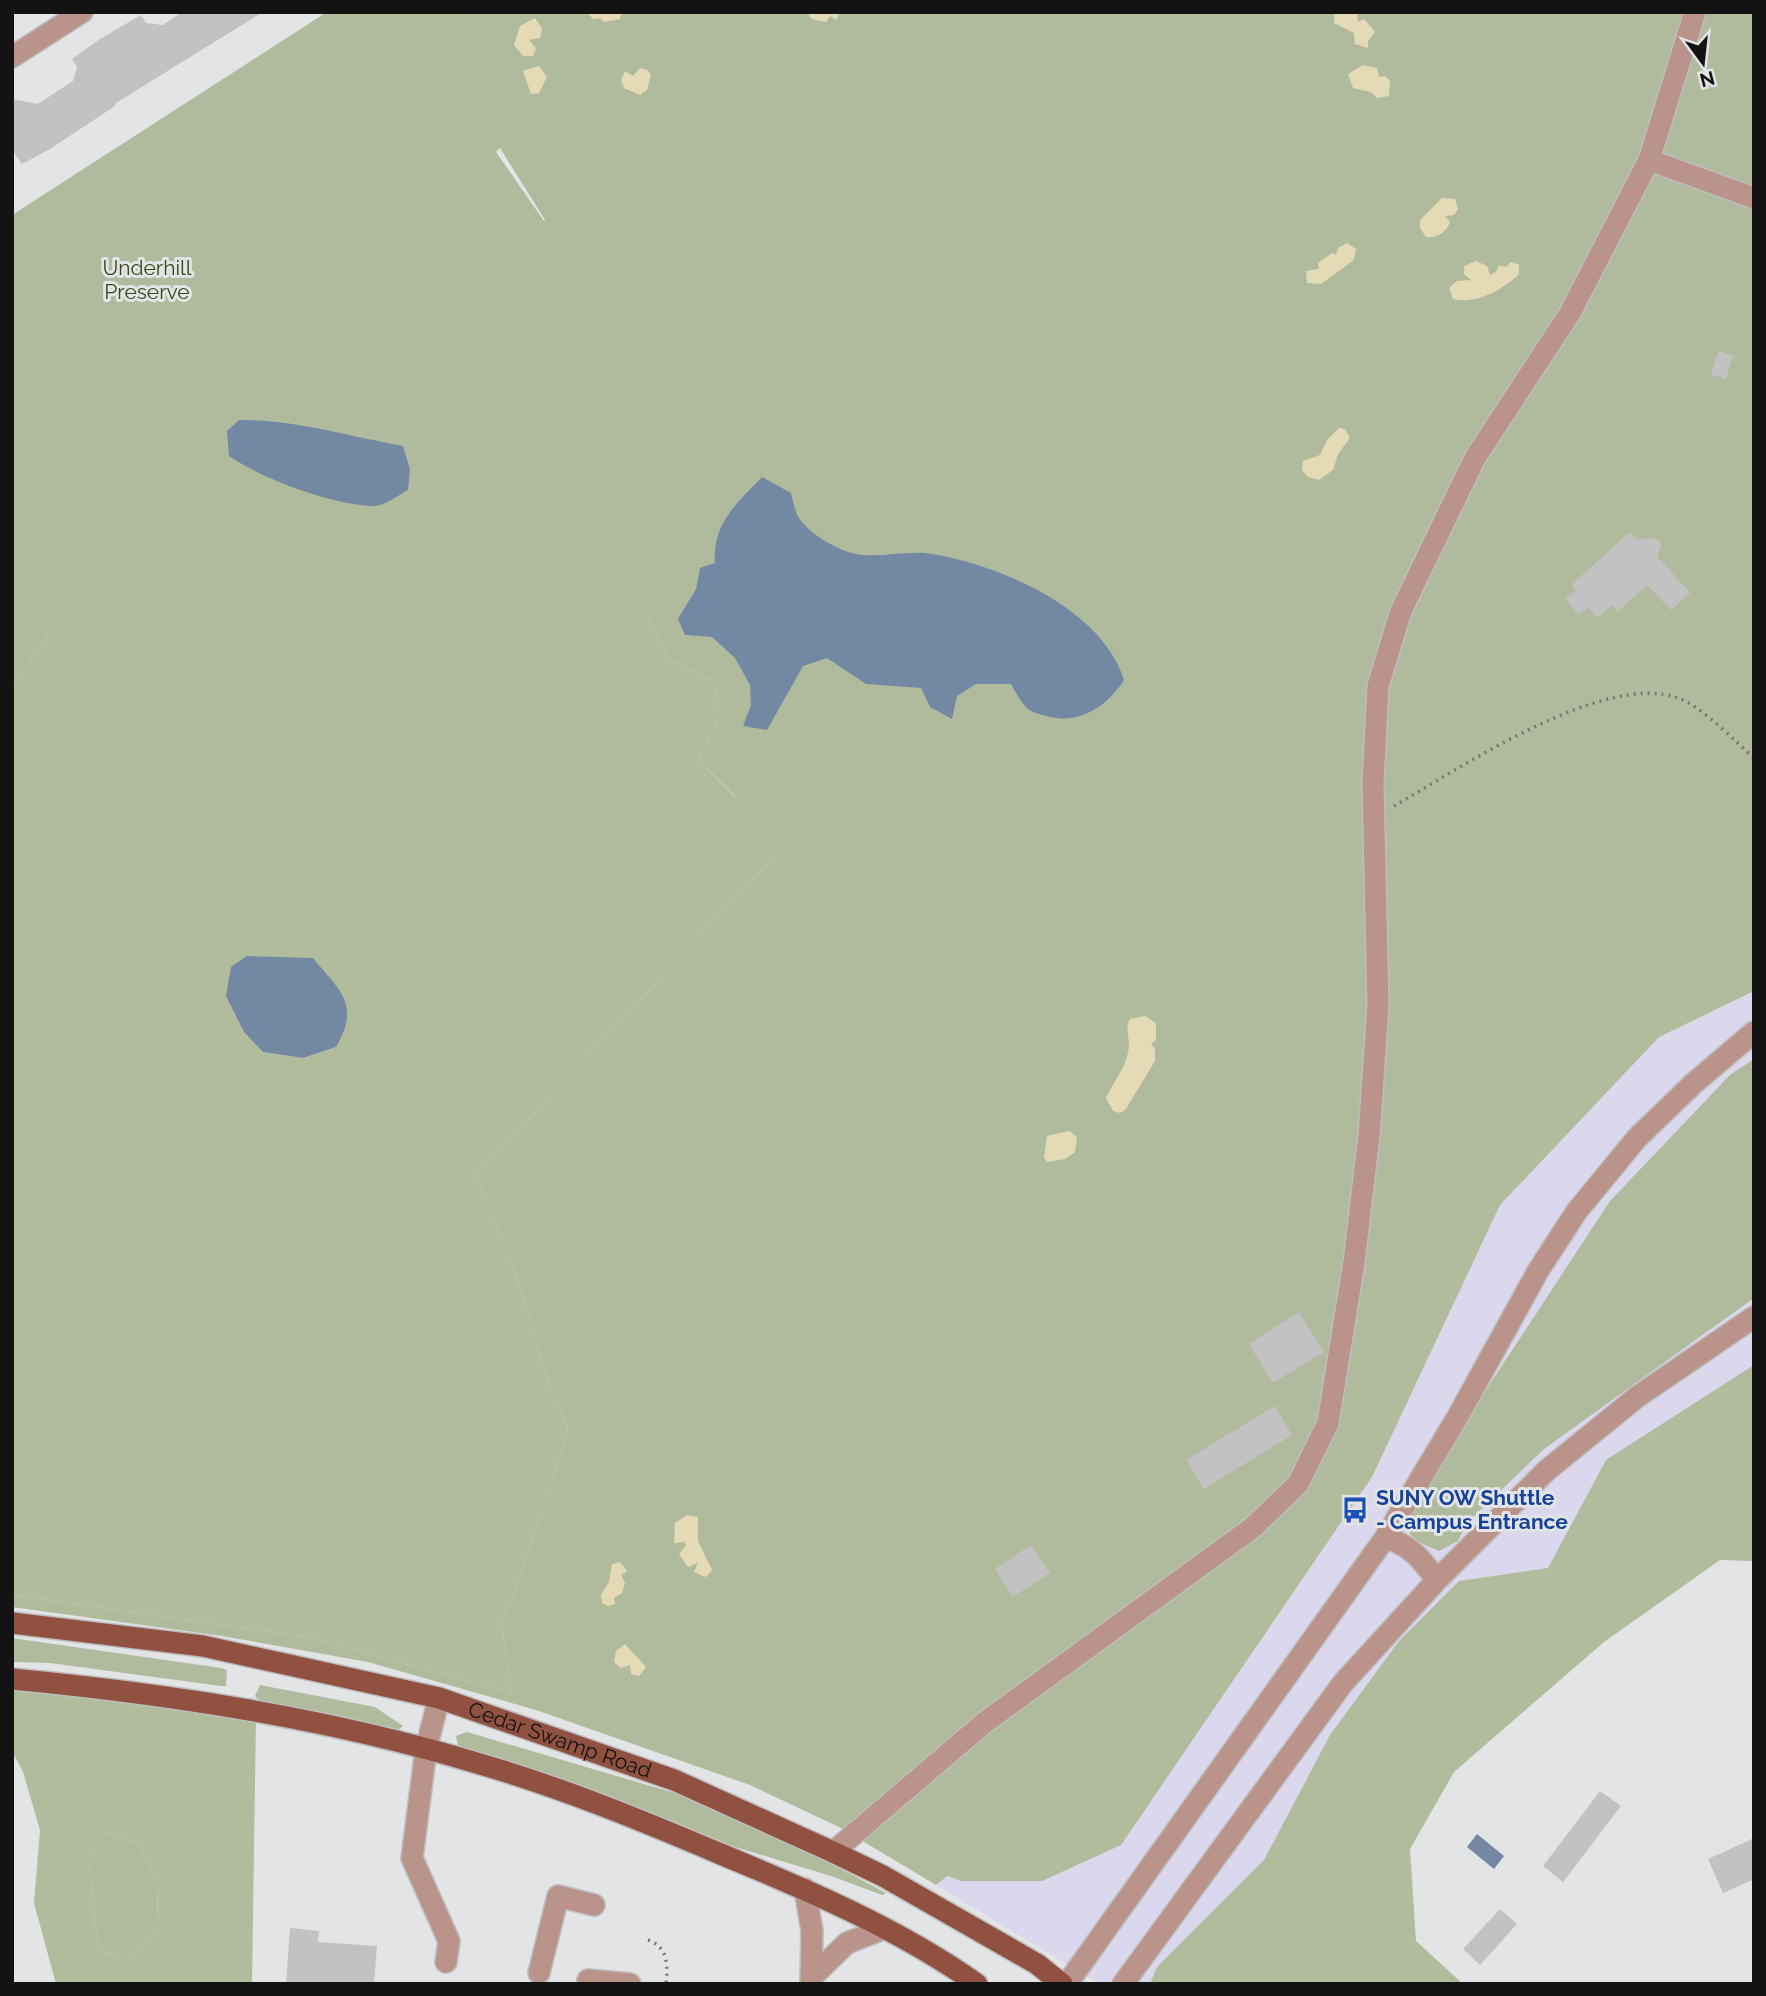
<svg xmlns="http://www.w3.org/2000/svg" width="1766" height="1996" viewBox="0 0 1766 1996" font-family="Raleway,sans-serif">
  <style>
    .education { fill: #dbd7ed }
    .green { fill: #b0bb9d; fill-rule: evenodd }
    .forest { fill: #b0bc9c; fill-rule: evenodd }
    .sand { fill: #e4dbb6 }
    .water { fill: #7388a2 }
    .building { fill: #c3c1c2 }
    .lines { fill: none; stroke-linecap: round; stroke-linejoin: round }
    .minor-casing { stroke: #bebec0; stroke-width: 24 }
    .major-casing { stroke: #bebec0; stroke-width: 24 }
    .path { stroke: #767778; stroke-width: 3.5; stroke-dasharray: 2 5; stroke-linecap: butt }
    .minor { stroke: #ba948b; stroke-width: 21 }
    .major { stroke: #915141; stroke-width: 21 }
    .labels { text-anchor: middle; stroke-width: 6; stroke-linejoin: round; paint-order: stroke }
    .park-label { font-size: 21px; fill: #394816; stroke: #e3e4e6 }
    .transit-label { font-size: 21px; font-weight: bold; fill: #164399; stroke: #e3e4e6; text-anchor: start }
    .street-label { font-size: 21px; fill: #131313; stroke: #e3e4e6 }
  </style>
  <rect width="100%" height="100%" fill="#e3e4e6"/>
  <path class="education" d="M1754,902v601l-356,241 16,208 37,32h-351l-164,-99 126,-99 329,-561z"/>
  <path class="green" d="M327,12h1427v890l-182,102 -238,494 -272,288 -126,99 -97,-58 -89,-42 -214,-75 -168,-48 -146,-26 -210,-29v-12l295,42 205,56 -10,-68 47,-130 19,-66 -22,-56 -31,-101 -38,-97 313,-335 65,-95 -41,-7 -78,59 -38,-37 23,-46 -6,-33 -47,-22 -23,-47 -596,19 -37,55v-471zM500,148l45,72 -1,1 -48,-69z
    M1754,1059v239l-210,151 -76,73 -10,19 -19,10 -23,-10 -12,-15 6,-20 200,-305 120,-126z
    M12,1638l209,30 6,2 -1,16h-5l-171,-23 -38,-1z
    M260,1685l115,22 28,19 -7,6 -59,-16 -77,-15 -5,-5z
    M467,1732l221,65 118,53 80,43 -4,2 -48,-18 -102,-31 -59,-25 -211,-72 -4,-3 -2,-10z
    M106,1832l33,13 18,37 1,45 -28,31 -30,-7c-8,-29 -5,-59 -11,-88z"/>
  <path class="forest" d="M327,12h143v13l-14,68 -15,-23 -54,-36 -42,5 -49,19 -21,-12z
    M849,90l55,23 269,43 67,62 -4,38 -46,55 -23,78 -113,2 -119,-29 -121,-69 -120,-82 -23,-59 73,-57 57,20z
    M243,560l402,52 23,47 47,22 6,33 -23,46 37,37 80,-60 41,8 -66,95 -313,335 38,97 31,101 22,56 -19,66 -47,130 10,68 -205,-56 -295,-42v-909l37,-55 76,-42zM247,956l66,3 23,88 -33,11 -40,-6z
    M1501,720l133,109 120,15v147l-95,46 -159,168 -128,272 -251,368 -79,36h-81l-83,-32 183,-160 162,-114 94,-83 32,-98 5,-65 22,-75 22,-236 49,-251z
    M1331,1201c4,16 14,36 6,52 -11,23 -33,30 -54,42 -35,21 -121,73 -141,106 -9,14 -4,38 -3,53l-36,46 -1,25 16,49 -5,28 -37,-30 -3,-47 -15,-32 -50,27 -49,70 4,58 -6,67 -26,38 -68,68 -66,-24 19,-10c10,-58 100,-61 102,-123 1,-22 -15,-66 -22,-88l25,-45 98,-95 42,-14 17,28 17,-10 21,-27 -9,-50 7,-13 182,-142z
    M1754,1365v196l-34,-1 -116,82 -150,130 -44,77 6,92 47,43h-313l7,-17 107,-107 66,-125 69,-94 60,-60 89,-13 58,-108z
    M13,1685l243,31 -4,268h-196l-22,-81 6,-73 -17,-58 -11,-21zM106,1832l33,13 18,37 1,45 -28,31 -30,-7c-8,-29 -5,-59 -11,-88z"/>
  <path class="sand" d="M587,12h35l-2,7 -16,3 -4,-4 -7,1z
    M807,12h33l-4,8 -6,-4 -4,6 -14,-3z
    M1337,12h20l1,10 6,-3 11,13 -7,9v7l-13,-4 -1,-11 -20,-10v-8z
    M535,18l7,10 -2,10 -11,2 7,8 -3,8h-10l-9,-11 6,-19z
    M1363,65l14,3 2,9 6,-1 5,5 -1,15 -12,2 -6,-6 -18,-4 -5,-14z
    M539,66l8,11 -8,16 -8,1 -8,-23z
    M640,68l7,2 4,5 -4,15 -7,5 -16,-7 -3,-8 4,-9 8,5z
    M1442,198l13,1 3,10 -4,6 -9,1 5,6c-3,9 -13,17 -24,15l-6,-9v-8z
    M1347,243l9,6 -2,11 -33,24 -14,-1 -1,-12 13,-2 -1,-6 14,-10 4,2 2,-7z
    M1476,261l11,5 3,9 6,-3 3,-7 7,2 5,-5 8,3v9c-16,16 -44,31 -66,25l-4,-11 8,-7 14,-1 -7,-6v-8z
    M1339,428l6,1 5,9 -12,16 -5,16 -14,10 -11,-3 -6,-7 1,-9 17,-6 7,-15z
    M1145,1016l11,7v17l-5,4 4,5v12l-29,48 -6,4 -7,-2 -7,-13c8,-18 21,-31 23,-52 0,-10 -4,-19 1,-27z
    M1069,1131l8,6 -2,15 -10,7 -18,3 -3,-5 3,-21z
    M687,1515l11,2v24l14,29 -6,7 -12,-5 4,-9 -10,4 -9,-13 7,-9 -2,-3 -10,1 1,-20z
    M620,1562l7,9 -6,4 4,8 -3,10 -8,5 1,6 -7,2 -6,-3 -1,-8 8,-13 3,-18z
    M625,1644l21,23 -7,9 -8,-2 -1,-9 -9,3 -7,-6 2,-11z"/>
  <path class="water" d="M239,420c59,0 107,16 164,26l7,23 -2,21c-9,5 -24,16 -34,16 -42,-1 -111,-27 -145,-50l-2,-25z
    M762,477l29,16c2,8 4,19 8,25 11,17 44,36 64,37 22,2 47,-5 69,-1 68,11 170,55 192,126 -18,28 -46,45 -78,36 -7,-2 -16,-4 -20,-9 -6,-6 -11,-16 -15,-23h-35l-19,12 -5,23 -22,-12 -9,-19 -55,-4 -39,-26 -24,8 -36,64 -24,-4 8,-21 -1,-20 -15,-27 -23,-21 -27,-2 -7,-16 18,-30 4,-21 15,-5c-3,-39 21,-59 47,-86z
    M247,956l66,2c27,33 48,46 23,89l-33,11 -40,-6 -19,-20 -18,-36 5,-29z
    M1477,1834l27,22 -10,13 -27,-22z"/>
  <path class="building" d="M182,12h81l-147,91 -1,3 -65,43 -28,15 -10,-15v-50l26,5 35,-23 4,-14 -5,-8 28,-20 41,-24 5,8 17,2z
    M1718,351l15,5 -7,23 -15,-4z
    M1630,532l7,8 17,-2 6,3 1,6 -4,9 33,37 -19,17 -24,-25 -30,27 -5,-7 -15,13 -9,-11 -9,8 -14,-16 11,-9 -5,-5z
    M1299,1312l25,40 -51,31 -24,-39z
    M1275,1406l17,29 -88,54 -18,-29z
    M1031,1545l19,28 -37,24 -18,-28z
    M1600,1791l21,15 -58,76 -20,-16z
    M1754,1838v41l-31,14 -15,-34z
    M1500,1909l17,15 -37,41 -17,-16z
    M290,1928l29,3 -1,11 59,4 -3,38h-88z"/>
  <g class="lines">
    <g class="minor-casing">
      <path id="minor" d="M12,57l70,-45
        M1649,160l105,38
        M1385,1538c25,6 37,22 52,42
        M439,1698l-13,51 -14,109 37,83 -3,21
        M833,1852l151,-129 268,-195 46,-44 30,-61 26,-161 15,-126 9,-130 -5,-223 5,-97 23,-75 74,-153 95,-145 79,-153 46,-148
        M805,1889l7,42 -1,53
        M539,1973l19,-77 36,9
        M813,1976l34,-33 36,-14
        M588,1980l42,4
        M1067,1984l318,-446 72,-120 81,-147 39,-60 60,-73 56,-54 61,-52
        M1123,1984l220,-301 94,-103 109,-109 91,-74 117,-80"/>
    </g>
    <g class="major-casing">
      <g id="major">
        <path id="s1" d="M12,1623l191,23 236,52 235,82 159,72 50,24 154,88 25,20"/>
        <path d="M12,1679c157,15 316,39 468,85 83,24 163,57 243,91 87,36 176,74 254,129"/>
      </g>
    </g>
    <path class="path" d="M1394,806c65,-37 209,-135 284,-108 22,7 58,44 76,60
      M648,1940c20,7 20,25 18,44"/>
    <use href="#minor" class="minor"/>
    <use href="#major" class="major"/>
  </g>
  <defs>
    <g id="bus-bare" transform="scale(2.1)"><path d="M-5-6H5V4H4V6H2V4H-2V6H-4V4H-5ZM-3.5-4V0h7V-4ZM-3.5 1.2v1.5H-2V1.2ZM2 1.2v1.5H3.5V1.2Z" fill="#1a4fb4" stroke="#e3e4e6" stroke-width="2.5" paint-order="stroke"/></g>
  </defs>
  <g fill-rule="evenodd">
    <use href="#bus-bare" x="1355" y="1510"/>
  </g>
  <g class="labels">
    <g class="park-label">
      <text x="147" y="275">Underhill<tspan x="147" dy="24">Preserve</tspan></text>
    </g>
    <g class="transit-label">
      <text x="1376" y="1505">SUNY OW Shuttle<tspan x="1376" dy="24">- Campus Entrance</tspan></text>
    </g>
    <g class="street-label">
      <text dy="7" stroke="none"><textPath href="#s1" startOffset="562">Cedar Swamp Road</textPath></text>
    </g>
  </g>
  <rect width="1766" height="1996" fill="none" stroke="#131313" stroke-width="28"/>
  <g transform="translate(1703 63) rotate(165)" stroke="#e3e4e6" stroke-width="5" paint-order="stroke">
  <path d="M0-5L12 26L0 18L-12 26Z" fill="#131313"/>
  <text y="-10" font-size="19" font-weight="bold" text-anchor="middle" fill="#131313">N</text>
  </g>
</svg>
